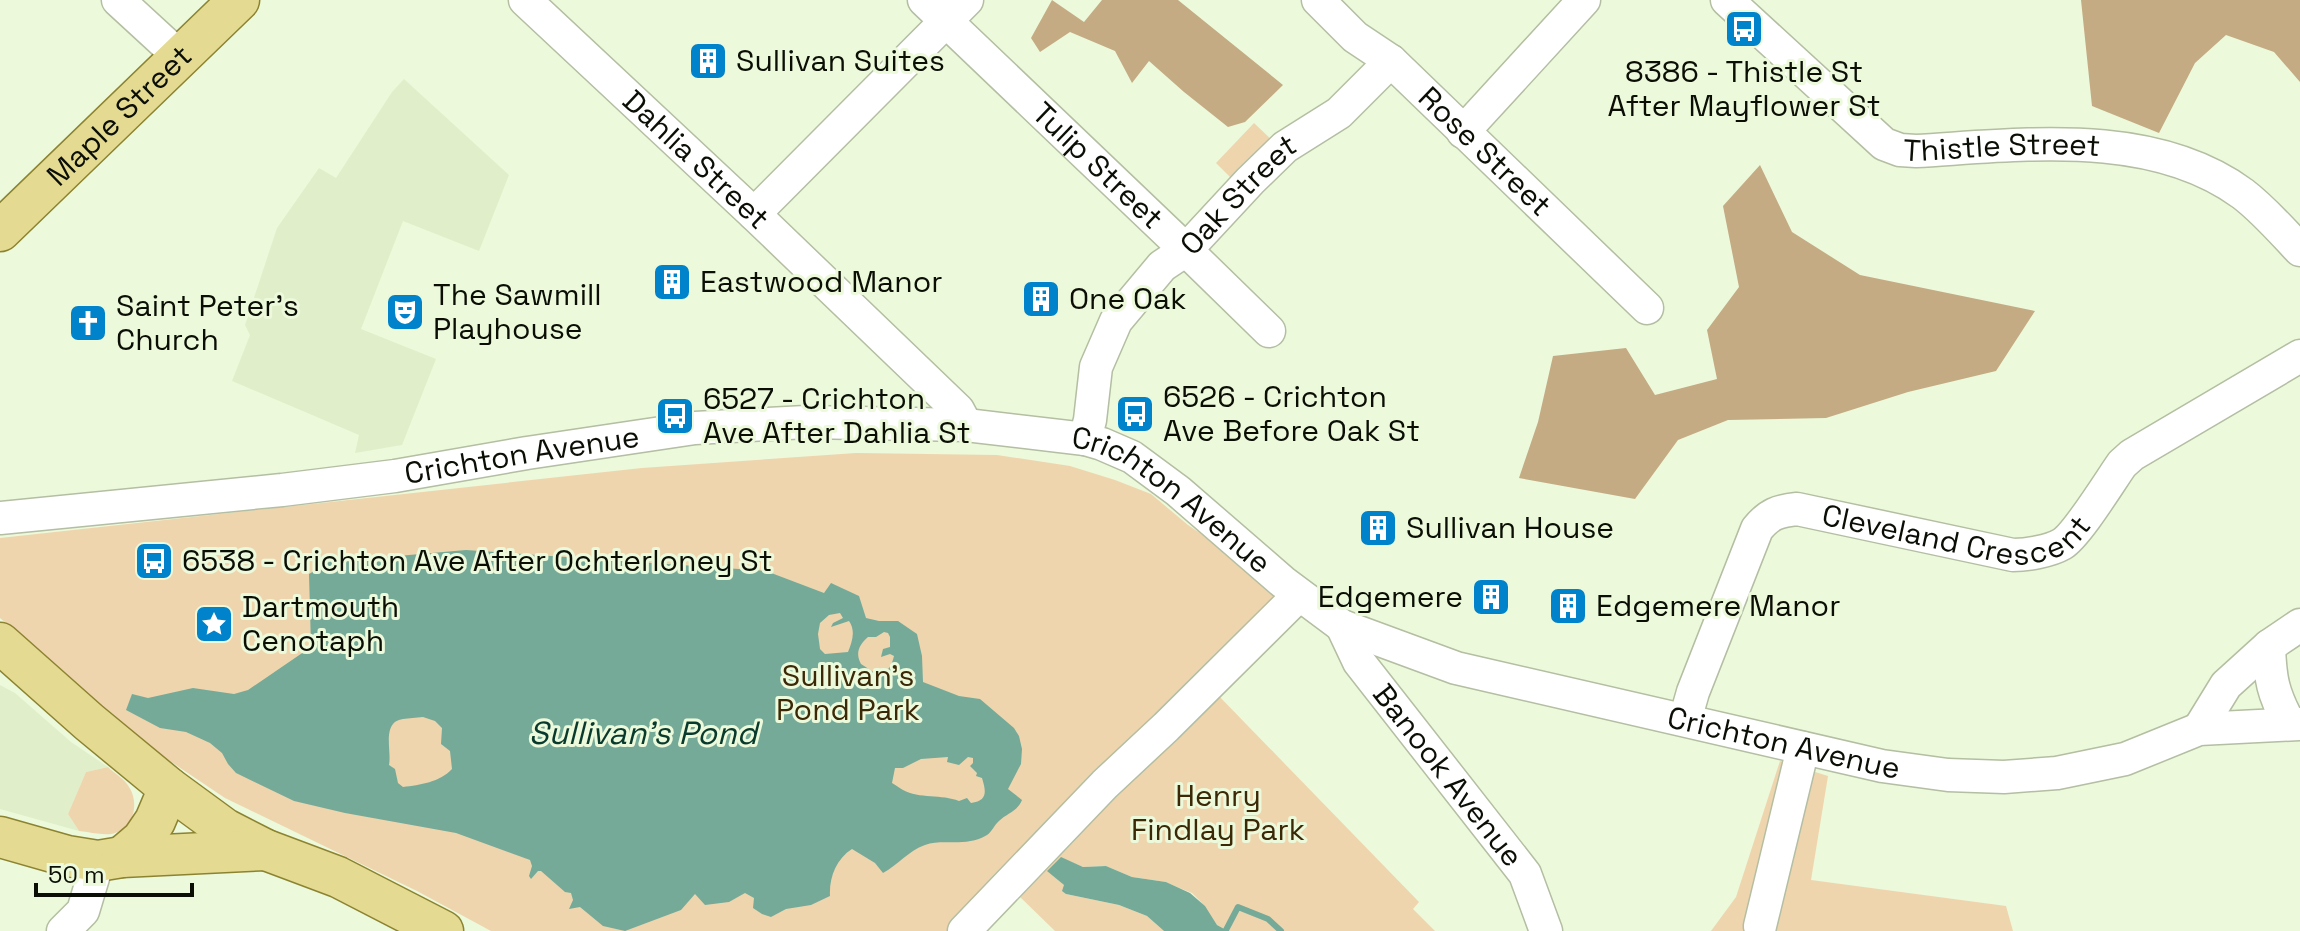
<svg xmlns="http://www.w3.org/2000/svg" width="2300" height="931" viewBox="0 0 2300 931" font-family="'Space Grotesk',sans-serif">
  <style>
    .built { fill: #e0efca }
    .green { fill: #eed5ae }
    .forest { fill: #c4ab83 }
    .water { fill: #75aa99; fill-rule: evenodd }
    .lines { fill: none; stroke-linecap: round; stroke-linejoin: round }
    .stream { stroke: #75aa99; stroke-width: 6 }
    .minor-casing { stroke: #b3bea2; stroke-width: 35 }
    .major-casing { stroke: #8c8331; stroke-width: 43 }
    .minor { stroke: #fff; stroke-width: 32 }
    .major { stroke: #e4da91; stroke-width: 40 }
    .labels { text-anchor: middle; stroke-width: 6; stroke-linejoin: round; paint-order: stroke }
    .poi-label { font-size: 30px; fill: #0a0e05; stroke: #ecf9db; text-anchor: start }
    .street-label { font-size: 30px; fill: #0a0e05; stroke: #ecf9db }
    .park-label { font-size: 30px; fill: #3b2806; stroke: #ecf9db }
    .water-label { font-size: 32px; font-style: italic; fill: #08392d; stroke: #ecf9db }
  </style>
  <rect width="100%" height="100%" fill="#ecf9db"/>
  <path class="built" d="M404,79l105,96 -30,76 -76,-30 -42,108 75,30 -34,86 -47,8 4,-18 -127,-54 18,-46 -5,-10 32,-97 42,-60 17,10 56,-86z
    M0,685l15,8 56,49 37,25 -22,5 -18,42 11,17 -79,-22z"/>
  <path class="green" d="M1254,123l21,20 -39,40 -20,-20z
    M856,453l141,2 73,11 45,14 36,14 37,31 118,80 -90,88 203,209 -6,7 22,22h-207l-11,-6 -16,-23 -9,-9 -15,-6 -11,-5 -34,-5 -26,-11 -23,1 -15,-6 -14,15 10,9 2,9 53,11 28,11 17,15h-109l-37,-36 -37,36h-490l-74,-40 -192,-93 -70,-47 -50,-38 -40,-40 -65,-55v-80l642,-70z
    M1780,761l48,15 -17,104 195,26 7,25h-302l25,-34z
    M108,767c6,6 14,10 19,17 14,18 7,46 -16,50 -11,1 -22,-2 -32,-3l-11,-17 18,-42z"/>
  <path class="forest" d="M1052,0l32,22 18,-22h76l105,85 -38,37 -17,5 -44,-35 -35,-31 -17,22 -17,-32 -45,-19 -30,20 -9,-14z
    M2081,0h219v82l-26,-30 -48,-17 -31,28 -36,70 -67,-27z
    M1760,165l32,67 68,43 175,36 -39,60 -88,21 -82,26 -98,2 -50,20 -43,59 -116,-21 19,-56 15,-66 73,-8 29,47 62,-16 -10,-49 32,-43 -16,-81z"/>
  <path class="water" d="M466,550l300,21 58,22 7,-10 28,13 7,22 13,3h19l19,13 5,22 1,26 36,14 21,3 34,29 5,8 3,13 -1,15 -13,25 14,11c-4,11 -15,13 -23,21 -5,4 -7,11 -12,14 -22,13 -44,3 -62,10 -17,6 -27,20 -42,28l-8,-10 -23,-14c-16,10 -23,29 -22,47l-19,9 -25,4 -15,8 -9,-3 -9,-6 1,-10 -9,-5 -16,9 -24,3 -10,-11 -14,16 -56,21 -22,-5 -23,-19 -11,2 4,-9 -2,-7 -6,-1 -24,-21h-3l-7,8 -2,-3 3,-10 -2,-6 -74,-27 -111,-20 -51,-12 -58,-28 -8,-9 -6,-11 -12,-10 -24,-11 -26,-4 -34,-18 6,-16 16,4 45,-10 41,6 14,-4 63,-43 -2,-73 20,-12zM840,613l3,5 -10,5 -2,4 18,-6c7,10 3,21 -1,31l-23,2 -5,-5 -2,-15 2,-11 9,-8zM884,632l4,1 2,4v10l-7,2 -2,8 9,-3 4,2c-2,9 -7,18 -16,19l-17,-11c-6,-11 -2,-19 7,-27h8zM423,717l12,4 7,7 -1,16 9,7 2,18c-12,13 -32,16 -49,18l-5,-4 -3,-14 -6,-4c3,-14 -8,-43 14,-46 6,-1 13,-1 20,-2zM948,757l-1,5 12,3 9,-8 5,1v5l-3,3 7,7 -1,3 6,2c4,13 6,23 -11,25l-4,-5 -8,3c-17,-7 -40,-2 -56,-11 -4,-2 -7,-5 -11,-7l3,-15h8l18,-9z
    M1061,857l22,10 23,-1 26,11 34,5 24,11 15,13 12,19 11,6h-64l-17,-15 -28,-11 -53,-11 -4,-3 2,-6 -17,-14z"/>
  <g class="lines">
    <path class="stream" d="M1226,930l12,-23 30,12 13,12"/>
    <g class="minor-casing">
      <g id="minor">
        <path d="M118,0l62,57"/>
        <path id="s1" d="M525,0l229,214 204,196 8,15"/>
        <path id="s2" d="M924,0l262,250 83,81"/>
        <path id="s3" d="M1318,0l37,37 36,24 256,247"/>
        <path id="s4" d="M1727,0l157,144 16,6 16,1c106,-6 236,-24 327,43 21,16 39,37 57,56"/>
        <path d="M1463,132l121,-132"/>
        <path d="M754,214l213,-214"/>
        <path id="s5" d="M1085,439l5,-19 6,-53 20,-46 46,-55 24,-16 64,-69 35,-34 54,-34 52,-52"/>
        <path id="s6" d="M0,518l282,-28 113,-14 132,-23 168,-25 111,-6 160,3 119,14 17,5 30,13 46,34 105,91 59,44 114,42 426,98 66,9 56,2 53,-4 68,-14 74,-30 101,-5"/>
        <path id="s7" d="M1342,626l17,36 166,212 21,57"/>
        <path d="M2269,646c1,33 4,48 20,77"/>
        <path id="s8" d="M1685,720l8,-28 64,-163c12,-15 21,-18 40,-20l216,46c14,0 37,-4 49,-11 15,-9 48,-63 60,-80l10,-9 168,-99"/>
        <path d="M2199,729l27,-44 43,-39 31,-21"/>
        <path d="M1760,926l43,-178"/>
        <path d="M63,931l20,-20 15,-50"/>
        <path d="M964,931l141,-147 61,-57 133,-132"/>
      </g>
    </g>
    <g class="major-casing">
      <g id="major">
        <path id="s9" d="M0,231l239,-231"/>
        <path d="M0,643l89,79 80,66 56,41 41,21 72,27 105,54"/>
        <path d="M0,837l67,19 31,5 24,-4 144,-7"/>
        <path d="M122,857l20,-17 13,-19 14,-33"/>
      </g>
    </g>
    <use href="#minor" class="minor"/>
    <use href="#major" class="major"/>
  </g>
  <defs>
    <g id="bus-square" transform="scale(2)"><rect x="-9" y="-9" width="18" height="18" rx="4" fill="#0083ca" stroke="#ecf9db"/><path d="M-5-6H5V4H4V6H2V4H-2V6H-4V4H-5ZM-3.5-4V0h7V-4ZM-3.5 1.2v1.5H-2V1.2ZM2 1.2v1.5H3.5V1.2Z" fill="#fff"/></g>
    <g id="building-square" transform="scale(2)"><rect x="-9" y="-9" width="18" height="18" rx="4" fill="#0083ca" stroke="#ecf9db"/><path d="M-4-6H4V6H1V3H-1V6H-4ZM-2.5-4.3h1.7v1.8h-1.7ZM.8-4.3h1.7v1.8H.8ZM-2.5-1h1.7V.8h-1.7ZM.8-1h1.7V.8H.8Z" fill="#fff"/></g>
    <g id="theatre-square" transform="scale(2)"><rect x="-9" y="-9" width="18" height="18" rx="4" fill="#0083ca" stroke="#ecf9db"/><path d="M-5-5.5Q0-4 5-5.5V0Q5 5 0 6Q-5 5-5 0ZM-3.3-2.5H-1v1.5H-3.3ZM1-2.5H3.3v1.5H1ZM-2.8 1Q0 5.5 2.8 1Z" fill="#fff"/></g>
    <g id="church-square" transform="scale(2)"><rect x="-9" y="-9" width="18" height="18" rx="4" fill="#0083ca" stroke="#ecf9db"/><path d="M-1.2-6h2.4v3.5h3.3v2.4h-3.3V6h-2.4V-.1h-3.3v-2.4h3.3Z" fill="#fff"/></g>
    <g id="sight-square" transform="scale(2)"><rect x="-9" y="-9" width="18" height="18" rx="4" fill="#0083ca" stroke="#ecf9db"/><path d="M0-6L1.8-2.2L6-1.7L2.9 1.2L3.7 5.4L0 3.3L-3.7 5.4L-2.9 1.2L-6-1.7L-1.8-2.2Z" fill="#fff"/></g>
  </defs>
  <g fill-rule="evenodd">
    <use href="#bus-square" x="1744" y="29"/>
    <use href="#building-square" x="708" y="61"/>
    <use href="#building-square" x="672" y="282"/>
    <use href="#building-square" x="1041" y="299"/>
    <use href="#theatre-square" x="405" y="312"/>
    <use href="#church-square" x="88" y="323"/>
    <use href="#bus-square" x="1135" y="414"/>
    <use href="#bus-square" x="675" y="416"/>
    <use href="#building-square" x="1378" y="528"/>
    <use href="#bus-square" x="154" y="561"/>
    <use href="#building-square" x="1491" y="597"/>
    <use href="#building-square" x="1568" y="606"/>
    <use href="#sight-square" x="214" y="624"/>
  </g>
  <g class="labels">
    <g class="poi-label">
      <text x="736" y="71">Sullivan Suites</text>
      <text x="1744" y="82" text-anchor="middle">8386 - Thistle St<tspan x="1744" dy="34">After Mayflower St</tspan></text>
      <text x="700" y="292">Eastwood Manor</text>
      <text x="433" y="305">The Sawmill<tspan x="433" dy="34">Playhouse</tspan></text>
      <text x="1069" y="309">One Oak</text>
      <text x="116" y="316">Saint Peter's<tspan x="116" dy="34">Church</tspan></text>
      <text x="1163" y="407">6526 - Crichton<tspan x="1163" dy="34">Ave Before Oak St</tspan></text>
      <text x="703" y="409">6527 - Crichton<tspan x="703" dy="34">Ave After Dahlia St</tspan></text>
      <text x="1406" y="538">Sullivan House</text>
      <text x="182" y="571">6538 - Crichton Ave After Ochterloney St</text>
      <text x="1463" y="607" text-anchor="end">Edgemere</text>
      <text x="1596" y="616">Edgemere Manor</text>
      <text x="242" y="617">Dartmouth<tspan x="242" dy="34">Cenotaph</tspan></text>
    </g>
    <g class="street-label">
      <text dy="10" stroke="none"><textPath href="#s9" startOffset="166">Maple Street</textPath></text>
      <text dy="10" stroke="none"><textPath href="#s4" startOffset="332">Thistle Street</textPath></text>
      <text dy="10" stroke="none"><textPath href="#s3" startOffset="226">Rose Street</textPath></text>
      <text dy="10" stroke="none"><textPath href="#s1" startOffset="234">Dahlia Street</textPath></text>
      <text dy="10" stroke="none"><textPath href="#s2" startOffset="240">Tulip Street</textPath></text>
      <text dy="10" stroke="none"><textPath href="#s5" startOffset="300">Oak Street</textPath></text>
      <text dy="10" stroke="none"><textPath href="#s6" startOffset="526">Crichton Avenue</textPath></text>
      <text dy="10" stroke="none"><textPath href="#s6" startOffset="1198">Crichton Avenue</textPath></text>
      <text dy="10" stroke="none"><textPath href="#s8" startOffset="416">Cleveland Crescent</textPath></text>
      <text dy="10" stroke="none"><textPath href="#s6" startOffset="1870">Crichton Avenue</textPath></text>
      <text dy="10" stroke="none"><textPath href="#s7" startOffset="184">Banook Avenue</textPath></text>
    </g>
    <g class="park-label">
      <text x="848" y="686">Sullivan's<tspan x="848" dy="34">Pond Park</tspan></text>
      <text x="1218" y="806">Henry<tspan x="1218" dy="34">Findlay Park</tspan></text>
    </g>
    <g class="water-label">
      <text x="643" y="744">Sullivan's Pond</text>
    </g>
  </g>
  <path d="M36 883v12h156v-12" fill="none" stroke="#0a0e05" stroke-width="4"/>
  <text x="48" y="883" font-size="24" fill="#0a0e05" stroke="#ecf9db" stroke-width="6" paint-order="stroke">50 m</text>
</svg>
